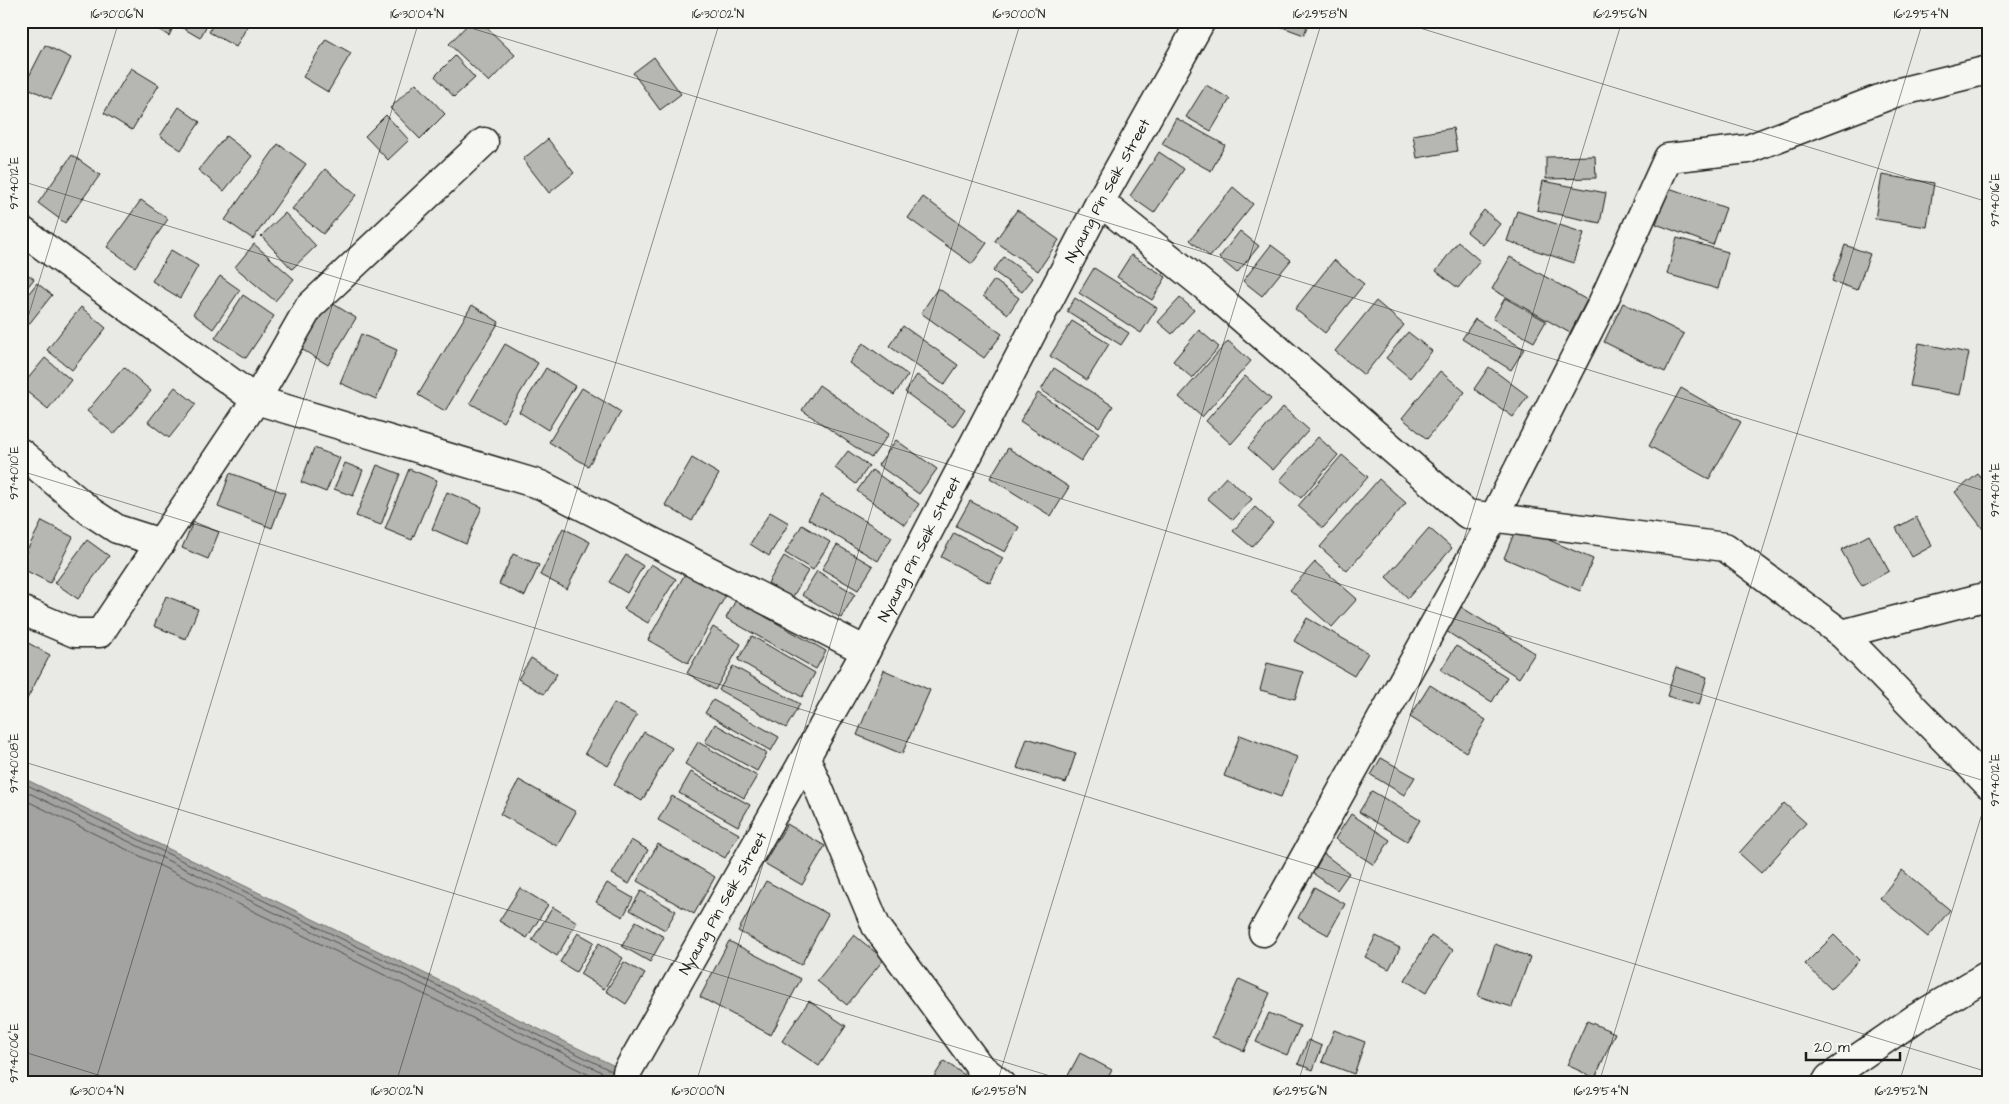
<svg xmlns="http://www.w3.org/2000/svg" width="2009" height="1104" viewBox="0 0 2009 1104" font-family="'Architects Daughter',sans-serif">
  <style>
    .water { fill: #a3a3a1; stroke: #6d6d6c }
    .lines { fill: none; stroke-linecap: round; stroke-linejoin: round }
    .shore { stroke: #525251; stroke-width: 1 }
    .building { fill: #b6b6b3; stroke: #1c1c1c }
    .minor-casing { stroke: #1c1c1c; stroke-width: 31 }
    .minor { stroke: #f6f6f2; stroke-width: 28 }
    .ticks { fill: none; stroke: #1c1c1c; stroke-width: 1; stroke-opacity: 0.45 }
    .labels { text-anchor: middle; stroke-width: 4.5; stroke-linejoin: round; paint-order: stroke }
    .street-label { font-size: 15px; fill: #1c1c1c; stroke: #f6f6f2 }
    .neatline { fill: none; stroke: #1c1c1c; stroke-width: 2 }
    .ticks-label { font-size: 12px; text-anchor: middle; fill: #1c1c1c }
  </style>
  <rect width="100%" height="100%" fill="#e9e9e5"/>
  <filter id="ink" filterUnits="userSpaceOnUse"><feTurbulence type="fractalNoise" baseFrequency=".02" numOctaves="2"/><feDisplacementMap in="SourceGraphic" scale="10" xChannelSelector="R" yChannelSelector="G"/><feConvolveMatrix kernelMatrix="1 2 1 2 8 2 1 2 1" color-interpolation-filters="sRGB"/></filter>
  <g filter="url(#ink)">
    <path class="water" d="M21,777l606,295 21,11h-627z"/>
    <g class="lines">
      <path class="shore" d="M21,782l591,289
        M21,789l593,289
        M21,798l585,285"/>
    </g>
    <path class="building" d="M145,21h31l-7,15z
      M184,21h25l-9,17 -19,-11z
      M215,21h35l-14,26 -27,-15z
      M471,21h9l35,34 -26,27 -40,-38z
      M1266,21h43l-5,14z
      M326,39l25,14 -23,39 -25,-15z
      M45,45l26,13 -20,41 -27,-13z
      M455,56l20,22 -21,19 -19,-21z
      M654,57l27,37 -21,16 -27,-37z
      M131,68l28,17 -27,45 -28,-17z
      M416,83l29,31 -25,25 -30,-31z
      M1206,85l24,14 -19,32 -25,-14z
      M179,107l21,15 -19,28 -21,-14z
      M386,115l23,25 -21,20 -23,-24z
      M1176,118l49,27 -14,26 -49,-27z
      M1453,128l4,23 -40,7 -4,-23z
      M226,136l26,20 -28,35 -26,-21z
      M548,139l26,34 -25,20 -26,-34z
      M278,144l28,20 -53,75 -28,-19z
      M1159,152l25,17 -30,44 -24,-17z
      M72,155l28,20 -35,48 -27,-20z
      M1595,156l1,22 -50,1v-22z
      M325,169l31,26 -33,39 -31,-25z
      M1882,175l52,8 -7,44 -52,-8z
      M1543,181l63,12 -6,30 -63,-13z
      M1233,187l20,17 -43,53 -20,-17z
      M1669,188l57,20 -13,37 -57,-21z
      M923,197l64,46 -15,21 -64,-46z
      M141,200l27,19 -33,48 -28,-20z
      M1017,210l42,30 -21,31 -43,-30z
      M1484,210l16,14 -17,21 -16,-13z
      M1517,211l67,22 -10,30 -67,-22z
      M285,213l31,33 -24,23 -31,-33z
      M1240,231l19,15 -22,27 -18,-15z
      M1677,238l51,14 -10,37 -51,-15z
      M1458,242l22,19 -22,27 -22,-17z
      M254,244l40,35 -19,22 -40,-34z
      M1271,245l20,15 -29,36 -19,-15z
      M1845,245l25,9 -13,36 -25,-9z
      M171,250l27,16 -18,32 -28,-17z
      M1131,255l35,22 -14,23 -35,-23z
      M1004,257l29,21 -11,14 -29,-21z
      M1510,257l77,43 -17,33 -78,-44z
      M1334,260l30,24 -39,49 -30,-24z
      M1094,268l63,40 -16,25 -62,-40z
      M21,269l13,10 -13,16z
      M220,276l20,14 -27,39 -20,-15z
      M994,280l25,18 -11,16 -25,-18z
      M37,283l15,12 -31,39v-31z
      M938,288l64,46 -18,24 -63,-45z
      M243,295l31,21 -28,42 -31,-20z
      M1075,298l54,35 -8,12 -54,-34z
      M1180,298l14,12 -22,24 -14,-12z
      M1505,298l41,23 -12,21 -41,-23z
      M327,300l29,18 -28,47 -30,-18z
      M1376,301l28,24 -40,50 -29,-24z
      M1623,303l61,31 -19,38 -61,-30z
      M472,305l27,17 -54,89 -27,-16z
      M81,307l25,21 -34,42 -25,-20z
      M1475,319l49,30 -13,21 -49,-31z
      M1072,321l37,23 -22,36 -37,-24z
      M903,326l55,39 -14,20 -55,-39z
      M1199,330l20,17 -27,31 -19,-17z
      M1408,332l24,19 -22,27 -24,-20z
      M361,334l36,16 -21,49 -36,-16z
      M1228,341l23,20 -49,56 -23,-20z
      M863,343l45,32 -14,20 -45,-32z
      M1919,343l50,10 -9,42 -50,-9z
      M505,344l33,19 -35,59 -33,-19z
      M45,358l26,22 -23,29 -27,-22z
      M124,367l27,24 -37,43 -27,-23z
      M1489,367l39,29 -15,21 -39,-28z
      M546,368l29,18 -27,44 -29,-18z
      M1054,368l59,38 -14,21 -58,-37z
      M1440,371l25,21 -38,47 -25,-21z
      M917,375l48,34 -12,18 -48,-35z
      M1245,376l26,23 -40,45 -25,-23z
      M819,385l70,49 -18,24 -69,-48z
      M175,387l21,17 -27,34 -21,-16z
      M582,388l39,24 -33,54 -39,-24z
      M1681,388l60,34 -32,57 -60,-33z
      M1038,393l61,40 -18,28 -61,-40z
      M1283,407l26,23 -36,40 -25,-22z
      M1318,437l20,18 -37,43 -21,-18z
      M896,440l41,29 -18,25 -41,-29z
      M314,448l26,10 -14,34 -25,-10z
      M1008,448l61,39 -18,29 -61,-38z
      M848,451l21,15 -13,18 -21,-16z
      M1342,455l26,22 -45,51 -25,-22z
      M692,458l27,16 -27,47 -27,-16z
      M345,463l18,7 -10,26 -19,-7z
      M377,465l23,9 -19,51 -25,-9z
      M409,469l28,11 -25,60 -27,-11z
      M872,470l47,34 -14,21 -48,-34z
      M230,473l55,20 -13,35 -54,-21z
      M1978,474l10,12v39l-5,4 -28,-37z
      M1226,477l26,22 -19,21 -26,-22z
      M1379,479l27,24 -59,68 -27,-24z
      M447,492l35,15 -16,37 -34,-15z
      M822,495l70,42 -14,24 -70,-42z
      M970,501l49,26 -14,25 -49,-26z
      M1255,507l18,16 -21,24 -19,-16z
      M770,512l19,11 -20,33 -19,-12z
      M1916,517l16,29 -20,11 -16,-29z
      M42,521l31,16 -23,46 -29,-15v-6z
      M193,522l26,10 -11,27 -26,-11z
      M802,525l28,17 -17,28 -28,-17z
      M1517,526l76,33 -13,32 -76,-33z
      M563,528l27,14 -23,47 -27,-14z
      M1429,528l23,20 -44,50 -22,-21z
      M954,533l49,25 -13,25 -49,-26z
      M1869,535l20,36 -27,15 -21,-36z
      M87,540l22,16 -31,43 -23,-16z
      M837,545l36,21 -15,24 -36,-21z
      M513,554l26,11 -14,31 -26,-12z
      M626,555l17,11 -16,27 -18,-11z
      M784,556l24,15 -16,27 -24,-15z
      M1315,562l42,37 -25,28 -42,-37z
      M651,564l25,15 -28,44 -24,-14z
      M817,571l38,23 -14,24 -39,-23z
      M686,572l40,23 -38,68 -40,-23z
      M166,596l32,13 -12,30 -32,-13z
      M736,600l90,51 -10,18 -90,-51z
      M1461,607l74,46 -16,25 -73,-47z
      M1307,618l61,35 -14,23 -60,-35z
      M713,627l28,17 -26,46 -28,-17z
      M752,636l63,37 -13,24 -64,-37z
      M21,639l29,16 -24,46 -5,-2z
      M1456,646l51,31 -15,25 -51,-32z
      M531,658l26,16 -13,20 -26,-15z
      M1267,663l36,9 -8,27 -35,-9z
      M733,666l67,38 -14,24 -67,-38z
      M1676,667l31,10 -8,28 -32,-9z
      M884,670l46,20 -28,64 -45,-19z
      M1430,685l56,35 -20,32 -56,-35z
      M713,700l66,37 -8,14 -66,-38z
      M614,703l23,12 -29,51 -23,-13z
      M715,724l52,29 -10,18 -52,-29z
      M644,732l28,16 -30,53 -28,-16z
      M1240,735l57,22 -16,40 -57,-21z
      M1027,738l49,15 -10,30 -49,-15z
      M698,742l59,34 -13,22 -59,-34z
      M1381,758l34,19 -11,18 -33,-20z
      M691,772l59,33 -12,21 -59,-33z
      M519,780l57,32 -19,34 -57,-32z
      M1372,791l48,29 -13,21 -48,-29z
      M672,796l67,38 -14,24 -67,-38z
      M1784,803l22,20 -45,50 -22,-20z
      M1351,814l39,26 -16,25 -39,-26z
      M787,824l38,22 -23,39 -38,-22z
      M631,840l17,10 -19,34 -17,-10z
      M658,844l57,33 -21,37 -57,-33z
      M1324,854l25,19 -12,17 -26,-18z
      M1902,870l48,40 -22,27 -48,-39z
      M766,881l62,33 -27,51 -63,-34z
      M607,883l26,15 -10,19 -27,-15z
      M1314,887l31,17 -17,31 -30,-17z
      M520,888l28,17 -21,33 -28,-17z
      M641,891l35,20 -11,19 -35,-20z
      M553,907l24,15 -20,34 -25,-16z
      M636,921l28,16 -14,25 -28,-16z
      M578,933l16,9 -18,30 -16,-10z
      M854,935l30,24 -37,46 -30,-24z
      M1834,935l25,25 -28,29 -26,-25z
      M1376,936l24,12 -11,21 -24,-12z
      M1431,936l22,14 -27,43 -21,-13z
      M729,941l72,38 -30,56 -71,-38z
      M599,943l24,15 -19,31 -24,-15z
      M1495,944l35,13 -18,50 -34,-11z
      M624,962l21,12 -19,30 -20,-13z
      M1239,979l31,14 -26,58 -32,-14z
      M809,1001l37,25 -27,40 -37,-25z
      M1269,1013l31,13 -13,29 -31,-13z
      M1587,1021l28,12 -20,45 -28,-13z
      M1334,1030l31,12 -11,32 -32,-12z
      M1308,1040l14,6 -9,24 -15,-6z
      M1080,1053l32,17 -7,13h-41z
      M944,1061l31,21v1h-45z"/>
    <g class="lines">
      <g class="minor-casing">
        <g id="minor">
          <path d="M1100,202l113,91 254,221 258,33 117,87 146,150"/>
          <path d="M21,230l235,170 285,85 325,166"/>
          <path d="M21,453l70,59 26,17 44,14"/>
          <path d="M21,610l54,23h25l156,-233 53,-93 175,-165"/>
          <path d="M1842,634l146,-38"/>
          <path d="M806,758l70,168 103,140 21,17"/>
          <path d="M1263,932l231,-415 108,-213 66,-146 80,-9 147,-56 93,-23"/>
          <path id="s1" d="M627,1072l239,-421 234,-449 101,-181"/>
          <path d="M1826,1083l3,-5 87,-60 72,-43"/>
        </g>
      </g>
      <use href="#minor" class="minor"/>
    </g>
  </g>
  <path class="ticks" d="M448,21l1540,471M1397,21l591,181M21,181l1967,601M21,340l98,-319M21,471l1967,601M21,761l1052,322M21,1051l103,32M95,1083l324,-1062M396,1083l324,-1062M696,1083l325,-1062M997,1083l325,-1062M1298,1083l324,-1062M1599,1083l324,-1062M1899,1083l89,-289"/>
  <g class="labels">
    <g class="street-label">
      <text dy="5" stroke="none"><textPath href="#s1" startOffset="1004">Nyaung Pin Seik Street</textPath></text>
      <text dy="5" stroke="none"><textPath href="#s1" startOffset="599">Nyaung Pin Seik Street</textPath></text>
      <text dy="5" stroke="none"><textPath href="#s1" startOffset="194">Nyaung Pin Seik Street</textPath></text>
    </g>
  </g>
  <rect width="2009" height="1104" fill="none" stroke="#f6f6f2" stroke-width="55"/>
  <path d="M1806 1052v8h94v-8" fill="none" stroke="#1c1c1c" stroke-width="2.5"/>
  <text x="1814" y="1052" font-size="15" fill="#1c1c1c" stroke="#f6f6f2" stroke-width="4" paint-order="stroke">20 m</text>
  <rect x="28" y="28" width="1954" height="1048" class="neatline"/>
  <g class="ticks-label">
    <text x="117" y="18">16°30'06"N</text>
    <text x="417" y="18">16°30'04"N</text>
    <text x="718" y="18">16°30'02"N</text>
    <text x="1019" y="18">16°30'00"N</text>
    <text x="1320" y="18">16°29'58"N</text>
    <text x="1620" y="18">16°29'56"N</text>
    <text x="1921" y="18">16°29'54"N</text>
    <text transform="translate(14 183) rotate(-90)" y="4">97°40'12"E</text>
    <text transform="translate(1995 200) rotate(-90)" y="4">97°40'16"E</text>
    <text transform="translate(14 473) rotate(-90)" y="4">97°40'10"E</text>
    <text transform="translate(1995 490) rotate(-90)" y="4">97°40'14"E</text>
    <text transform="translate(14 763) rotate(-90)" y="4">97°40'08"E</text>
    <text transform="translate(1995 780) rotate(-90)" y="4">97°40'12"E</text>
    <text transform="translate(14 1053) rotate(-90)" y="4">97°40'06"E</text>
    <text x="97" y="1095">16°30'04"N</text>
    <text x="397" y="1095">16°30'02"N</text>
    <text x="698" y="1095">16°30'00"N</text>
    <text x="999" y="1095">16°29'58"N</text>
    <text x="1300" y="1095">16°29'56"N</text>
    <text x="1601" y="1095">16°29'54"N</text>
    <text x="1901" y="1095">16°29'52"N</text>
  </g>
</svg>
